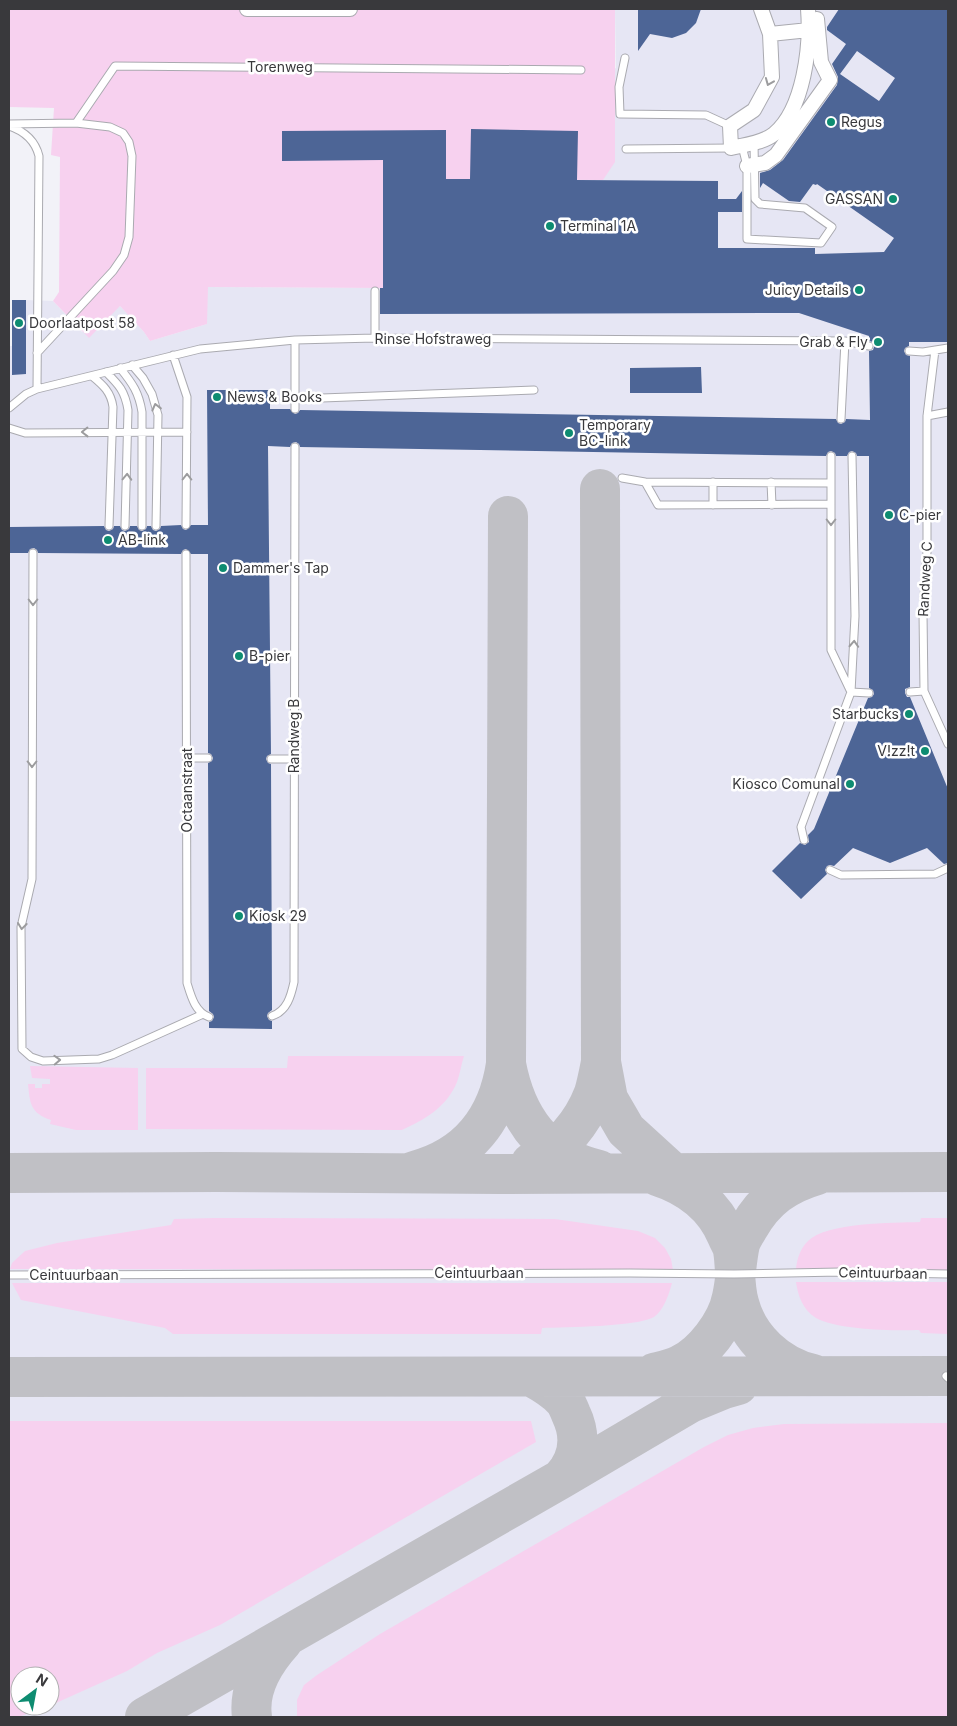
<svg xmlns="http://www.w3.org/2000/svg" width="957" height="1726" viewBox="0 0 957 1726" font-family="Inter,sans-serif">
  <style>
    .built { fill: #e6e6f4; fill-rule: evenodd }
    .green { fill: #f7d1ef }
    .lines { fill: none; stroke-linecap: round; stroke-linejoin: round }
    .taxiway { stroke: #c0c0c5; stroke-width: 40 }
    .building { fill: #4d6596; fill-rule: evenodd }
    .lane-casing { stroke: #aaaab0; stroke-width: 9 }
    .street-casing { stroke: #aaaab0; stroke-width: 16 }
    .lane { stroke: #fff; stroke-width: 7 }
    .street { stroke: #fff; stroke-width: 14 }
    .oneway { stroke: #9c9c9e }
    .poi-dot { fill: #0e8c71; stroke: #fff; stroke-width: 2 }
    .labels { text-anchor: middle; stroke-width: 5; stroke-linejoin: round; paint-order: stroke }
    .street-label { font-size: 14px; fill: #39393c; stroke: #fff }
    .poi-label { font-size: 14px; fill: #39393c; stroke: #fff; text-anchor: start }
  </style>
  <rect width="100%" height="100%" fill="#f2f2f8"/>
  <path class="built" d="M615,9h333v1708h-939v-1371h3v28h14v-74l27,1 29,31 38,-26 24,26 6,9 57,-17v-37l176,1v-109l233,-111zM20,1676h30v30h-30z"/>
  <path class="green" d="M9,9h606v153l-12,18 -220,-1v109l-175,-1 -1,37 -57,17 -6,-9 -24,-26 -31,32 -36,-37 6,-9 1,-135 -9,-2 3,-47 -45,-1z
    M288,1056h176c-3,9 -4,18 -7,26 -10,25 -33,38 -55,48l-256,-1v-61h141z
    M30,1066l108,2v62h-62l-26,-6 1,-4c-21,-7 -21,-17 -23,-36h7v4h7v-4h8v-5l-18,-1z
    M214,1218l341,1 83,12 17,7 10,10 6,11 2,11 -663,-1 2,-6 13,-12 32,-8 114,-18 3,-6z
    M921,1218h27v52l-152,-1c1,-10 4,-20 12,-28 19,-19 85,-18 112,-19z
    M796,1282h152v52l-27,-1 -2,-3c-24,1 -82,0 -103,-12 -13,-8 -18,-22 -20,-36z
    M12,1283h660c-3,11 -8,27 -18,34 -18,10 -89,10 -112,11l-1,6h-368l-8,-6 -144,-28z
    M9,1421h522l5,21 -316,183 -63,28 -30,18 -71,32 -6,3v-30h-30v30h30l-32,11h-9z
    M948,1423v294h-651v-17l7,-15 13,-10 63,-41 324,-187 24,-12 25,-7 31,-4z"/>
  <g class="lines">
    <path class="taxiway" d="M600,489l1,573 7,37 18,31 57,52
      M506,1064c10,53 37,93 93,106
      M531,1163c29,-12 52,-41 63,-70 3,-10 5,-21 7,-31
      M414,1171c54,-14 84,-53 92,-107l2,-548
      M9,1173l207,-1 283,2 449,-2
      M657,1176c31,10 57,29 70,60 2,5 5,9 6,14 3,18 1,36 6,53 9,35 39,63 74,71
      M654,1373c8,-2 18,-4 26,-8 23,-11 47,-42 52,-68 4,-17 4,-35 8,-53 2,-6 6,-12 9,-17 16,-28 37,-43 68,-52
      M9,1377l939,-1
      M532,1377c11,6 23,13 32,23 3,4 5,9 7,14 11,23 8,46 -10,65
      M145,1717l416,-238 129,-76 34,-14 14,-4
      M252,1717c-4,-29 12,-55 31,-76"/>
  </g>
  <path class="building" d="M638,9h63l-5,14 -10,10 -14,5 -22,-4 -12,17z
    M839,9h109v333h-39v4l-4,2 -1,3 2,4 4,1v331l-5,2v4l2,4h3l38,92v74l-4,1 -17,-16 -37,15 -37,-15 -19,18 -4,-1 -3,1 -2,4 2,4 -26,25 -29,-28 28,-28 5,2 4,-3 -1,-7 6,-6 54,-131 4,-1 2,-3 -1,-4 -4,-2v-232h-12l-1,-3 -4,-2 -3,1 -2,4h-11l-1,-3 -4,-2 -3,1 -2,4 -526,-9 -1,-3 -3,-2 -4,1 -2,4 -22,-1 3,308 -4,2 -1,3 2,4 3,1 1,246 -4,3 -1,3 2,4 3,1v8l-63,-1v-6l3,-1 2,-4 -1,-3 -4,-3 -1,-248 4,-2 1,-3 -2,-4 -3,-1v-199h-17l-5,-5 -3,1 -2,4 -143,-1 -1,-3 -3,-2 -4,1 -2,4h-19v-26l95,-1 2,4 3,1 4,-2 1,-3h6l2,4 3,1 4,-2 1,-3h7l2,4 3,1 4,-2 1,-3h4l2,4 3,1 4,-2 1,-3 20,-1 2,4 3,1 5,-5h17l-1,-135h63v19h20l5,5 3,-1 2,-3 536,9 2,4 3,1 4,-2 1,-3 24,1 -1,-69 4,-1 1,-3 -1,-5 -4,-1v-5l-70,-23 -419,1v-26h3v-128l-101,1v-30l164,-1v49h24l1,-50 107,2 -1,49 141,1v18h18l6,-8v21h-24v36h97v6l69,-2 10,-14 -77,-54 -1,1 -3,-1 -13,18 -11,-1 -26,-18 -3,5v-15l10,-3 13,-10 54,-75 1,-8 -6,-13 14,-20 -19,-14v-3zM857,51l38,27 -16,23 -39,-27z
    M12,300h14v74l-14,1z
    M701,367l1,26h-72v-25z"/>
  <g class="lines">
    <g class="lane-casing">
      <path id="lane" d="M625,58l-6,29 1,27 86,1 24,11
        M9,124l67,-1 39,-57 466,4
        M9,126c15,5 26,14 30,30l-2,233
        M742,146l5,20v73l74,4 11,-16 -27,-19 -45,-4 -5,-5 -1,-56
        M626,149l105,-1
        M375,291v47
        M935,350l-8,66v136l-4,61 1,78 24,53
        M909,351l14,1 25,-4
        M37,353l76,-82 11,-16 5,-18 3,-81 -3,-14 -6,-9 -13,-6 -34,-4
        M173,355l14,42 -1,128
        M132,365l11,13 9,16 6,21 -2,111
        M120,368c13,16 19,25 22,44v114
        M106,372c13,13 19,19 22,38l-3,116
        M92,376c11,9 19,16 21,31l-4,119
        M295,399l239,-9
        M9,408l17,-14 11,-5 163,-40 95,-9 80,-2 470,3 24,5
        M295,409v-69
        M927,416l21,-4
        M841,419l4,-78
        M9,428l16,5 162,-1
        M831,456v194l19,40
        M622,478l23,4
        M713,482v23
        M771,482l1,23
        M831,504l-173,1 -13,-23 186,1
        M33,553l-1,326 -11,48 1,122 9,8 12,4 56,-2 13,-4 89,-40
        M186,554l1,429c4,13 8,29 22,34
        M851,692l18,1
        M910,692l14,-1
        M187,758h21
        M271,759h23
        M804,840l-3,-13 50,-135 4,-76 -3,-160
        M830,870l11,5 94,-1 13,-6
        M272,1016c15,-5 19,-20 22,-34l1,-535
        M9,1275l621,-2 104,1 106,-2 108,2
        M946,1376l2,2"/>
    </g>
    <g class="street-casing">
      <path id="street" d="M247,9h77
        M324,9h26
        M761,9l9,25 2,43 -18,33 -24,16 1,22c13,-3 32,-5 43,-14 30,-25 37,-88 34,-125
        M770,34l39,-4
        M747,166l18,-3 11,-8 54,-75 -9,-18 -4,-43"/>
    </g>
    <use href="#lane" class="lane"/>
    <use href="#street" class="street"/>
  </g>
  <defs><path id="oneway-chevron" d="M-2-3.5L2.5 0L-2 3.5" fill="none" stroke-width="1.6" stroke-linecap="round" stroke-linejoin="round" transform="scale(1.25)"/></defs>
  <g class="oneway">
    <use href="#oneway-chevron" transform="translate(769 82) rotate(112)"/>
    <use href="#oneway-chevron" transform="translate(156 407) rotate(-104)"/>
    <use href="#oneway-chevron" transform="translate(85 432) rotate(179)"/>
    <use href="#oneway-chevron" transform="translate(127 477) rotate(-88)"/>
    <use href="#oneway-chevron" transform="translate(187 477) rotate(-90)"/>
    <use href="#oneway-chevron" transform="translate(831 522) rotate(90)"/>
    <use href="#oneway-chevron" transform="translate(33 602) rotate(90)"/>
    <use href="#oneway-chevron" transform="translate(854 644) rotate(-87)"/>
    <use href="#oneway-chevron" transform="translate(32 764) rotate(90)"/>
    <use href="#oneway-chevron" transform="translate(22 926) rotate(97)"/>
    <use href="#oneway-chevron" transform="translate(57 1060) rotate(-2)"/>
  </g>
  <g class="poi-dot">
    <circle cx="831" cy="122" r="5"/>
    <circle cx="893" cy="199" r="5"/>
    <circle cx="550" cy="226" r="5"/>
    <circle cx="859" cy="290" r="5"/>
    <circle cx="19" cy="323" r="5"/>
    <circle cx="878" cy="342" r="5"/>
    <circle cx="217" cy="397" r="5"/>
    <circle cx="569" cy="433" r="5"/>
    <circle cx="889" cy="515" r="5"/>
    <circle cx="108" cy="540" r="5"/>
    <circle cx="223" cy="568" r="5"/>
    <circle cx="239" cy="656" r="5"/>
    <circle cx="909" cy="714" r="5"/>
    <circle cx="925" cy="751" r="5"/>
    <circle cx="850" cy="784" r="5"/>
    <circle cx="239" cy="916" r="5"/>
  </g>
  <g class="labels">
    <g class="street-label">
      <text x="280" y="72">Torenweg</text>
      <text x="433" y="344">Rinse Hofstraweg</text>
      <text transform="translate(925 579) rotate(-87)" y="5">Randweg C</text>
      <text transform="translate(294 736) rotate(-90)" y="5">Randweg B</text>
      <text transform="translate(187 790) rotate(-90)" y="5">Octaanstraat</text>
      <text x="479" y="1278">Ceintuurbaan</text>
      <text transform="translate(883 1273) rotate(1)" y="5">Ceintuurbaan</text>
      <text x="74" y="1280">Ceintuurbaan</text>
    </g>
    <g class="poi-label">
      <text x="841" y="127">Regus</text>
      <text x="883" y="204" text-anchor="end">GASSAN</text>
      <text x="560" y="231">Terminal 1A</text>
      <text x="849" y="295" text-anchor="end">Juicy Details</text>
      <text x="29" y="328">Doorlaatpost 58</text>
      <text x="868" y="347" text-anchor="end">Grab &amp; Fly</text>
      <text x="227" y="402">News &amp; Books</text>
      <text x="579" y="430">Temporary<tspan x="579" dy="16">BC-link</tspan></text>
      <text x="899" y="520">C-pier</text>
      <text x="118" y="545">AB-link</text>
      <text x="233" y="573">Dammer's Tap</text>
      <text x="249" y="661">B-pier</text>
      <text x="899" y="719" text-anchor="end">Starbucks</text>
      <text x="915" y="756" text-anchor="end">V!zz!t</text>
      <text x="840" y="789" text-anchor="end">Kiosco Comunal</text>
      <text x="249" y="921">Kiosk 29</text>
    </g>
  </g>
  <rect width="957" height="1726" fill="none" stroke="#39393c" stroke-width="20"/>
  <g transform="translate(35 1691) rotate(32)"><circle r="24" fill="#ffffff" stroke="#b0b0b1"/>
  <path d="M0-4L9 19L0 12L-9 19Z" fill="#0e8c71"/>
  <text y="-8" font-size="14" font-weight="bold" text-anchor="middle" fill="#39393c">N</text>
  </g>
</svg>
